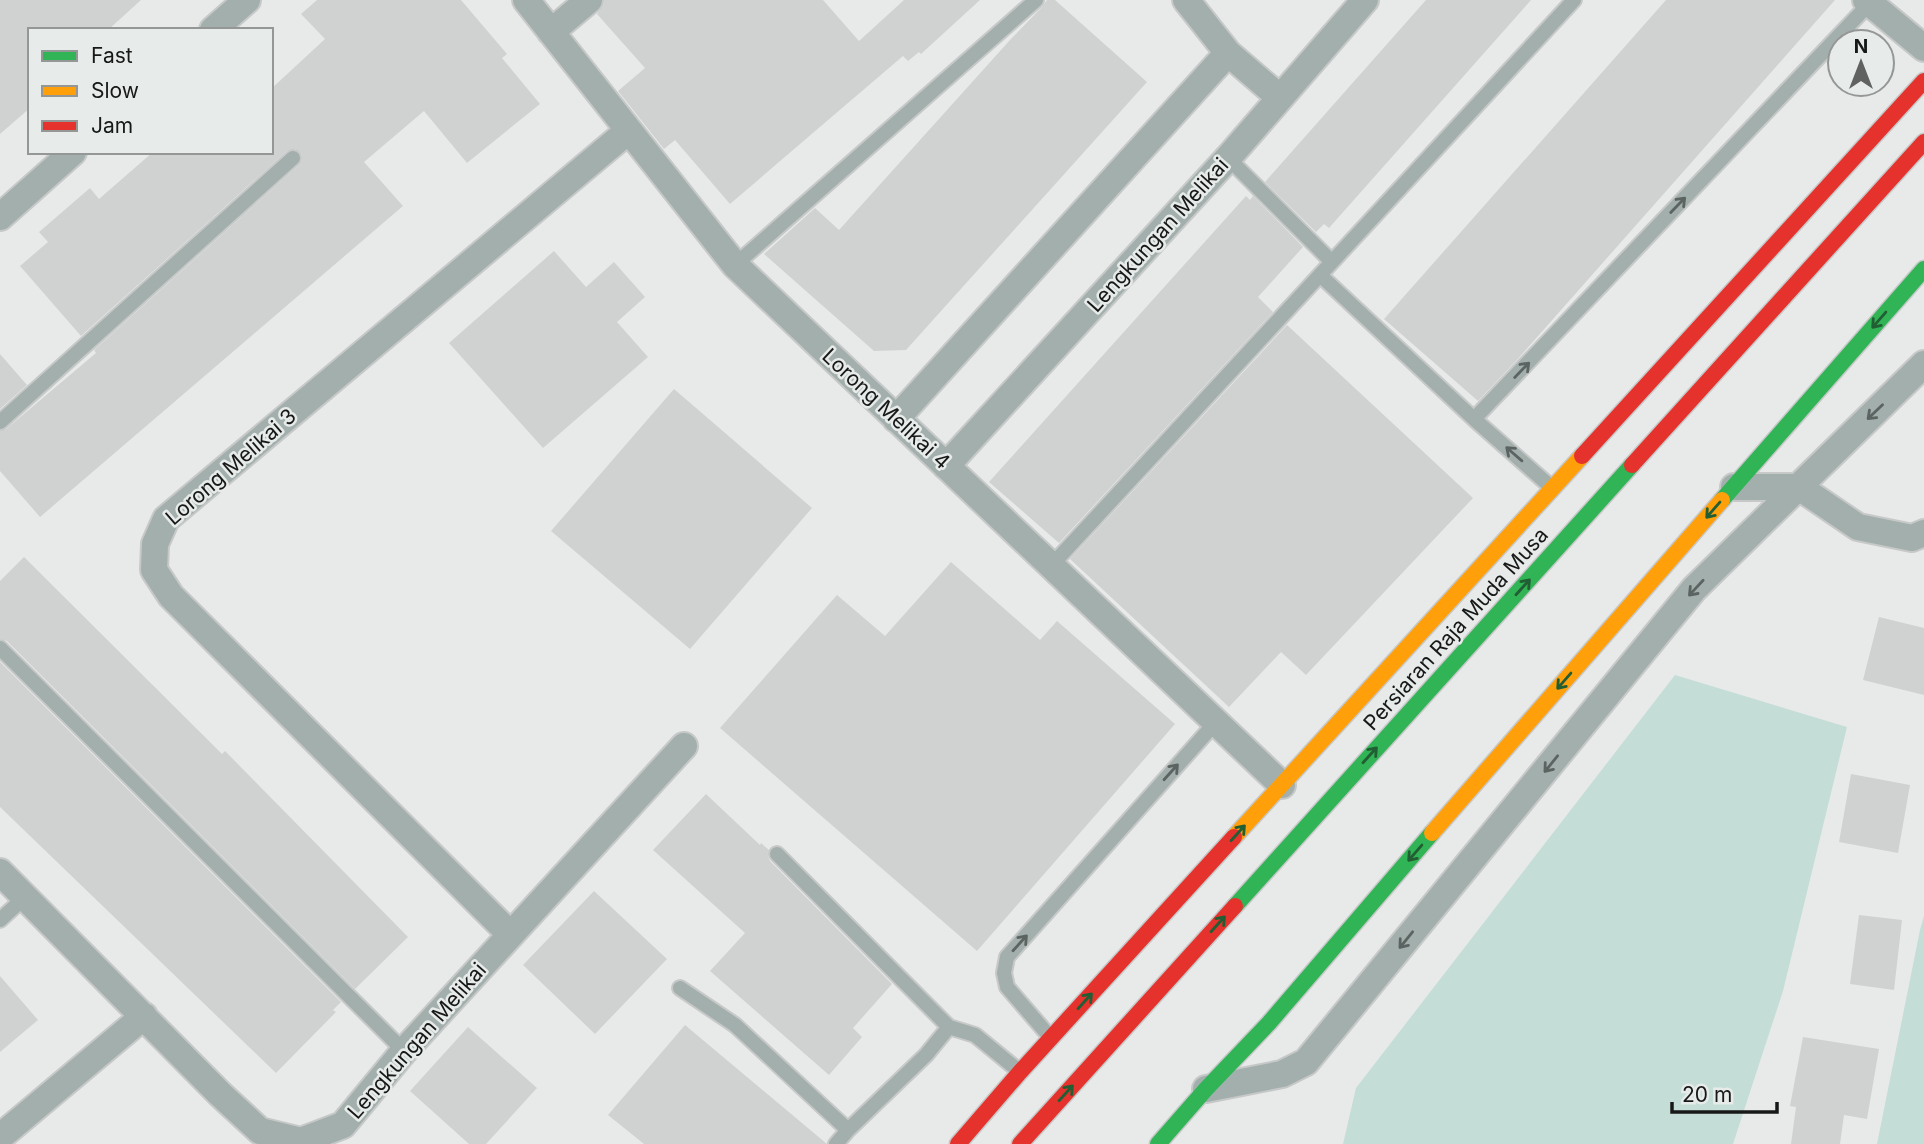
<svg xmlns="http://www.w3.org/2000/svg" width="1924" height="1144" viewBox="0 0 1924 1144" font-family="Inter,sans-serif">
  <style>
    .green { fill: #c4ddd7 }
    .building { fill: #d0d2d1 }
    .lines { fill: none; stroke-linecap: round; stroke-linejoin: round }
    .lane-casing { stroke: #c7c8c8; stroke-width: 18 }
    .street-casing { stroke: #c7c8c8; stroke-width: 30 }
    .fast-casing { stroke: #c7c8c8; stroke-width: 19 }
    .slow-casing { stroke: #c7c8c8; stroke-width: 19 }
    .jam-casing { stroke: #c7c8c8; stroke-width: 19 }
    .lane { stroke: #a2afad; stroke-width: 14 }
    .street { stroke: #a2afad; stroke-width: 26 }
    .fast { stroke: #30b455; stroke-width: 16 }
    .slow { stroke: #ff9f0a; stroke-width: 16 }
    .jam { stroke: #e5322d; stroke-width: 16 }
    .oneway { stroke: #5c6462 }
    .oneway2 { stroke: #225e33 }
    .labels { text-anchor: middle; stroke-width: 5; stroke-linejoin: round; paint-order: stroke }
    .street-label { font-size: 21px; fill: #171818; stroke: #e7ebea }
  </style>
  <rect width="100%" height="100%" fill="#e8eae9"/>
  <path class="green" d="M1675,675l172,52 -64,264 -50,153h-390l13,-56z
    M1924,916v228h-47l43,-214z"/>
  <path class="building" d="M0,0h141l-33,30h-78v78l-30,26z
    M317,0h144l46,54 -5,4 38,46 -73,59 -43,-52 -60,51 39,44 -363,311 -40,-46v-40l6,-2 90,-76 -2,-3 205,-185 3,-5v-5l-7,-6 -8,2 -206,185 -61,-70 28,-24 -9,-10 51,-44 9,11 54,-47h118v-63l54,-50 -24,-25z
    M604,0h219l36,41 45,-41h76l-59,54 -2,-2 -11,9 -5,-5 -173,148 -55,-64 -11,9 -46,-58 27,-23 -48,-54 6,-8z
    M1047,0h8l92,82 -241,268 -32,1 -110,-97 51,-46 24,22 171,-190 32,-33z
    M1426,0h105l-202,228 -5,-4 -8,8 -51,-50z
    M1666,0h169l-319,361 -38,40 -94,-82z
    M1246,196l4,4 3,-4 50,51 -45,50 15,15 -214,231 -70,-61z
    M554,251l32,36 28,-25 31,35 -28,25 31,35 -105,91 -94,-105z
    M1287,325l186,173 -167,177 -25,-23 -52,55 -159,-148z
    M0,354l27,31 -27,24z
    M674,389l138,119 -122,141 -139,-118z
    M24,557l198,197 3,-3 183,186 -53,52 -348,-348 -7,-2v-58z
    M951,562l89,78 17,-19 118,103 -198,227 -257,-223 117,-133 48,41z
    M1879,617l45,11v67l-61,-15z
    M0,662l341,340 -8,8 3,2 -60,61 -276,-266z
    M1851,774l59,11 -12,68 -59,-11z
    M706,794l54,51 1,-2 8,7 -1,6 2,5 122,123 -39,44 9,9 -33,38 -119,-104 35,-38 -92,-83z
    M594,891l73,68 -72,75 -72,-69z
    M1859,915l43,5 -8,70 -44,-6z
    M0,976l38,44 -38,32z
    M685,1025l142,119h-183l-36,-29z
    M468,1027l69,61 -51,56h-17l-59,-53z
    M1803,1037l76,12 -12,70 -23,-4 -4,29h-49l5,-37 -6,-1z"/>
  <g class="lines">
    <g class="lane-casing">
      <path id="lane" d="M1228,158l104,104
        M735,265l301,-265
        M1320,275l154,144 77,68
        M1474,419l396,-416
        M0,422l293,-264
        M1051,566l523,-566
        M0,648l404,403
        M777,854l172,173
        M0,920l25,-23
        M680,988l55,37 113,105 78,-75 23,-28 26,8 44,36
        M1050,1037l-43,-50 -3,-14 3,-16 209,-235
        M836,1144l12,-14"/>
    </g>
    <g class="street-casing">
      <path id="street" d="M526,0l209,265 547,520
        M1186,0l42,53 51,44
        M1866,0l58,48
        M213,30l34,-30
        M551,32l38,-32
        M0,217l73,-65
        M896,419l332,-366
        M946,466l282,-308 137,-158
        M1734,487h65l59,40 54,11 12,-5
        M0,872l220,222 40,37 41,10 42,-16 61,-74 280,-305
        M510,934l-339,-338 -17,-26 1,-26 11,-25 462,-388
        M1206,1089l76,-15 24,-12 388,-473 230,-225
        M0,1137l144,-121"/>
    </g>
    <g class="fast-casing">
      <path id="fast" d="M1722,500l202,-231
        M1235,906l397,-441
        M1158,1144l48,-55 63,-66 163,-190"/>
    </g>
    <g class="slow-casing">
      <path id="slow" d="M1432,833l290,-333
        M1234,837l348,-381"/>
    </g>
    <g class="jam-casing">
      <path id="jam" d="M1582,456l342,-375
        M1632,465l292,-323
        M958,1144l62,-72 214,-235
        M1020,1144l215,-238"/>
    </g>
    <use href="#lane" class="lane"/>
    <use href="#street" class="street"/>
    <use href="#fast" class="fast"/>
    <use href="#slow" class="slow"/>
    <use href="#jam" class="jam"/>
  </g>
  <defs><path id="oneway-shaft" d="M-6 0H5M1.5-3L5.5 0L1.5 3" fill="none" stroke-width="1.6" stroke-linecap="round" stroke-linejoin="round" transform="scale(1.75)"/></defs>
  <g class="oneway">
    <use href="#oneway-shaft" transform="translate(1678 205) rotate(-46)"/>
    <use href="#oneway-shaft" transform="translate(1522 370) rotate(-46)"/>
    <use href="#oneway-shaft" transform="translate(1875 412) rotate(136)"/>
    <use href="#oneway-shaft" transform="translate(1514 454) rotate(-139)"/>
    <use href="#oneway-shaft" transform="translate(1696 588) rotate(133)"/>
    <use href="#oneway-shaft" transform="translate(1551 764) rotate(129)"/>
    <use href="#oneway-shaft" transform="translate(1171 772) rotate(-48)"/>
    <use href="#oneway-shaft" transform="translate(1406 940) rotate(129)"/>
    <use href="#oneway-shaft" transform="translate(1020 943) rotate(-48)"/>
  </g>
  <g class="oneway2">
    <use href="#oneway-shaft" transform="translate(1879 320) rotate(131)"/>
    <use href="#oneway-shaft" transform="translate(1713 510) rotate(131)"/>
    <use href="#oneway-shaft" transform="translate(1523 587) rotate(-48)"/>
    <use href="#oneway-shaft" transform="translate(1564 681) rotate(131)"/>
    <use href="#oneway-shaft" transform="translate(1370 755) rotate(-48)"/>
    <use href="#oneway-shaft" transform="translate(1238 833) rotate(-48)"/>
    <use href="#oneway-shaft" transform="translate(1415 853) rotate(131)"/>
    <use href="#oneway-shaft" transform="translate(1218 924) rotate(-48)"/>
    <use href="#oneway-shaft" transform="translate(1085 1001) rotate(-48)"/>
    <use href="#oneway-shaft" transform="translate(1066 1093) rotate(-48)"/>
  </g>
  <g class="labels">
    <g class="street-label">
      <text transform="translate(1158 235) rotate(-48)" y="7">Lengkungan Melikai</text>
      <text transform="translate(886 409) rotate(43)" y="7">Lorong Melikai 4</text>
      <text transform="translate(231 467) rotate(-41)" y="7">Lorong Melikai 3</text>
      <text transform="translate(1456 629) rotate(-48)" y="7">Persiaran Raja Muda Musa</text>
      <text transform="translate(417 1041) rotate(-49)" y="7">Lengkungan Melikai</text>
    </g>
  </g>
  <rect x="28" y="28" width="245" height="126" fill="#e7ebea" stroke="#949796" stroke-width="2"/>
  <rect x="42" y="51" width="35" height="10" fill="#30b455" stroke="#949796" stroke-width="2"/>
  <text x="91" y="63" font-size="21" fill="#171818">Fast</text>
  <rect x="42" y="86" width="35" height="10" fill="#ff9f0a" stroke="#949796" stroke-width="2"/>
  <text x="91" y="98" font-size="21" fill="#171818">Slow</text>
  <rect x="42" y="121" width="35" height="10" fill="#e5322d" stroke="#949796" stroke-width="2"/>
  <text x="91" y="133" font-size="21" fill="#171818">Jam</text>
  <g transform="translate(1861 63)"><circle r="33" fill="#e7ebea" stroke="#949796" stroke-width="2"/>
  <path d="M0-5L12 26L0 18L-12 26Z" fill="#606261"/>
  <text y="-10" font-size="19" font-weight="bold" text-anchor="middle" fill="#171818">N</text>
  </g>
  <path d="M1672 1102v10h105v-10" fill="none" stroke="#171818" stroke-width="3.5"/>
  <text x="1682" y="1102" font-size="21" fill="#171818" stroke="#e7ebea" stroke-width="5" paint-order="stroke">20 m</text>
</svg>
